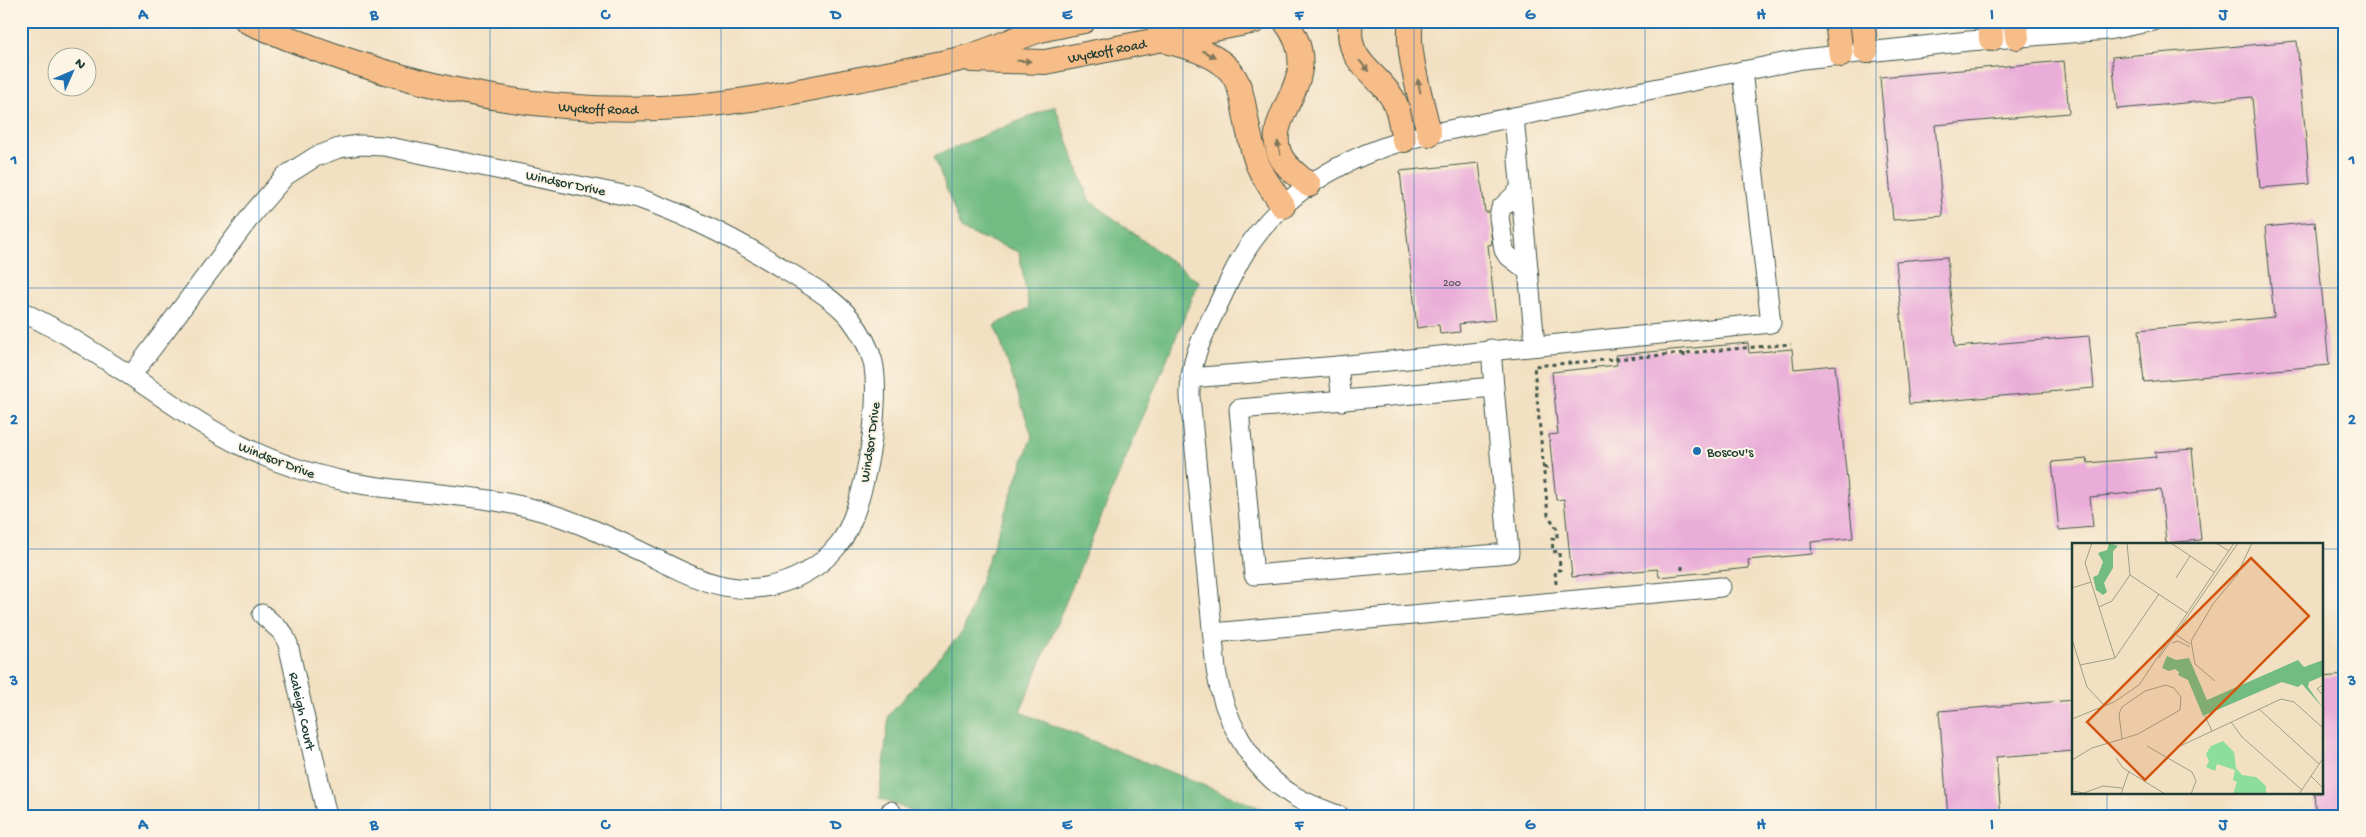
<svg xmlns="http://www.w3.org/2000/svg" width="2366" height="837" viewBox="0 0 2366 837" font-family="'Gochi Hand',sans-serif">
  <style>
    .forest { fill: #72bc84; stroke: #487c5c }
    .building { fill: #eaadd9 }
    .lines { fill: none; stroke-linecap: round; stroke-linejoin: round }
    .minor-casing { stroke: #3f5549; stroke-width: 21 }
    .major-casing { stroke: #3f5549; stroke-width: 26 }
    .path { stroke: #3f5549; stroke-width: 3; stroke-dasharray: 4 4; stroke-linecap: butt }
    .minor { stroke: #fff; stroke-width: 19 }
    .major { stroke: #f7bd88; stroke-width: 24 }
    .oneway { fill: #80775a }
    .grid { fill: none; stroke: #1f6fb2; stroke-width: 1; stroke-opacity: 0.55 }
    .poi-dot { fill: #1f6fb2; stroke: #fcf5e5; stroke-width: 2 }
    .labels { text-anchor: middle; stroke-width: 4; stroke-linejoin: round; paint-order: stroke }
    .number-label { font-size: 11px; fill: #52595d }
    .street-label { font-size: 14px; fill: #1f3d34; stroke: #fcf5e5 }
    .poi-label { font-size: 14px; fill: #1f3d34; stroke: #fcf5e5; text-anchor: start }
    .inset-road { fill: none; stroke: #9e9f89; stroke-width: 1 }
    .view { fill: #d45610; fill-opacity: 0.15; stroke: #d45610; stroke-width: 2.5 }
    .inset-edge { fill: none; stroke: #1f3d34; stroke-width: 2.5 }
    .neatline { fill: none; stroke: #1f6fb2; stroke-width: 2 }
    .grid-label { font-size: 16px; text-anchor: middle; font-weight: bold; fill: #1f6fb2 }
  </style>
  <rect width="100%" height="100%" fill="#fcf5e5"/>
  <filter id="ink" filterUnits="userSpaceOnUse"><feTurbulence type="fractalNoise" baseFrequency=".02" numOctaves="2"/><feDisplacementMap in="SourceGraphic" scale="10" xChannelSelector="R" yChannelSelector="G"/><feConvolveMatrix kernelMatrix="1 2 1 2 8 2 1 2 1" color-interpolation-filters="sRGB"/></filter>
  <filter id="wash" filterUnits="userSpaceOnUse"><feTurbulence type="fractalNoise" baseFrequency=".0096" numOctaves="4" result="noise"/><feDisplacementMap in="SourceGraphic" scale="20" xChannelSelector="R" yChannelSelector="G"/><feGaussianBlur stdDeviation="1.12" result="paint"/><feColorMatrix in="noise" values="0 0 0 0 0 0 0 0 0 0 0 0 0 0 0 0 0 1.4 0 .05"/><feComposite in="paint" operator="in"/></filter>
  <g filter="url(#wash)">
    <rect width="100%" height="100%" fill="#f2e0c2"/>
    <path class="forest" d="M1055,106l34,94 110,82 -179,430 260,104h-356l-45,-18 10,-83 74,-84 69,-195 -37,-111 34,-17 -10,-56 -57,-22 -28,-74z"/>
    <g id="blocks">
      <path class="building" d="M2297,41l13,143 -50,4 -8,-91 -135,12 -5,-52z
        M2064,61l5,52 -134,12 8,91 -50,4 -13,-143z
        M1479,163l6,49h4l3,32 -4,1 8,75 -37,4 1,8 -20,2 -1,-9 -22,3 -17,-157z
        M2315,222l14,143 -185,17 -5,-52 135,-13 -9,-90z
        M1947,257l8,90 134,-11 5,52 -185,16 -13,-143z
        M1748,343l1,10 43,-4 2,20 41,-4 18,173 -42,4 1,12 -64,6 1,8 -90,9 -1,-8 -86,8 -8,-78 -8,1 -7,-65 9,-1 -6,-62 65,-7 -1,-10z
        M2192,449l9,91 -35,3 -5,-53 -71,7 3,30 -34,3 -7,-68 35,-3 1,4 68,-6 -1,-5z
        M2345,675v141h-29l-2,-23h8v-116z
        M2074,700v51l-78,6 5,59h-53l-9,-105z"/>
    </g>
  </g>
  <g filter="url(#ink)">
    <use href="#blocks" fill-opacity="0" stroke="#3f5549" stroke-width="1"/>
    <g class="lines">
      <g class="minor-casing">
        <g id="minor">
          <path d="M1514,117l21,228"/>
          <path d="M359,145l25,1 254,52c55,19 103,44 152,75 21,13 44,26 60,45 10,13 19,28 23,44 9,41 -8,149 -34,182 -18,23 -45,38 -74,43 -46,8 -85,-17 -125,-36 -30,-14 -60,-28 -92,-38 -64,-20 -134,-18 -199,-31 -36,-7 -73,-19 -107,-36 -39,-19 -75,-46 -111,-70l123,-164 31,-36 30,-19 24,-9z"/>
          <path d="M1521,189l-20,19 -2,9 5,33 3,5 21,16"/>
          <path d="M21,311l44,23 66,42"/>
          <path d="M1491,349l3,38 15,166 -255,22 -15,-166 255,-22"/>
          <path d="M1338,366l4,35"/>
          <path d="M1190,378l148,-12 433,-43 -29,-252"/>
          <path id="s1" d="M262,614l21,19 5,11 39,172"/>
          <path d="M1213,633l508,-46"/>
          <path d="M889,816l2,-5"/>
          <path d="M1340,816c-18,-7 -37,-13 -52,-24 -40,-27 -65,-76 -72,-122l-26,-273c-1,-35 12,-60 27,-90 11,-23 21,-47 36,-67 42,-58 108,-90 176,-106l374,-75 166,-18 139,-11 46,-9"/>
        </g>
      </g>
      <g class="major-casing">
        <g id="major">
          <path id="s2" d="M247,21c140,62 292,98 445,85 54,-4 105,-15 158,-25 35,-7 71,-13 106,-21 28,-6 54,-20 81,-29 15,-4 31,-7 47,-10"/>
          <path d="M1285,21c45,59 -24,90 -5,134 5,12 19,21 29,30"/>
          <path d="M1351,21c-7,41 25,50 42,78 7,12 8,28 11,41"/>
          <path d="M1411,21c-6,30 12,82 18,113"/>
          <path d="M1837,21l4,34"/>
          <path d="M1862,21l4,30"/>
          <path d="M1990,21l1,18"/>
          <path d="M2015,21l2,16"/>
          <path d="M1169,42c90,21 64,50 88,121 6,15 17,29 26,43"/>
          <path id="s3" d="M972,60l73,2 210,-41"/>
        </g>
      </g>
      <path class="path" d="M1684,353v6
        M1544,468l9,-1
        M1682,566v7
        M1556,584l-1,-14h5l-1,-19 -6,1 -1,-13h5v-10l-9,-14 -14,-149 257,-22"/>
      <use href="#minor" class="minor"/>
      <use href="#major" class="major"/>
    </g>
    <defs><path id="oneway-solid" d="M-6-.8H1V-3.2L6.5 0L1 3.2V.8H-6Z" transform="scale(1.25)"/></defs>
    <g class="oneway">
      <use href="#oneway-solid" transform="translate(1209 54) rotate(26)"/>
      <use href="#oneway-solid" transform="translate(1024 61) rotate(1)"/>
      <use href="#oneway-solid" transform="translate(1364 66) rotate(50)"/>
      <use href="#oneway-solid" transform="translate(1419 86) rotate(-102)"/>
      <use href="#oneway-solid" transform="translate(1279 148) rotate(-102)"/>
    </g>
  </g>
  <path class="grid" d="M259,21v795M490,21v795M721,21v795M952,21v795M1183,21v795M1414,21v795M1645,21v795M1876,21v795M2107,21v523M21,288h2324M21,549h2053M2322,549h23M2107,793v23"/>
  <circle class="poi-dot" cx="1697" cy="451" r="5"/>
  <g class="labels">
    <g class="number-label">
      <text x="1452" y="286">200</text>
    </g>
    <g class="street-label">
      <text dy="5" stroke="none"><textPath href="#s3" startOffset="136">Wyckoff Road</textPath></text>
      <text dy="5" stroke="none"><textPath href="#s2" startOffset="364">Wyckoff Road</textPath></text>
      <text transform="translate(566 182) rotate(12)" y="5">Windsor Drive</text>
      <text transform="translate(869 442) rotate(-82)" y="5">Windsor Drive</text>
      <text transform="translate(277 459) rotate(21)" y="5">Windsor Drive</text>
      <text dy="5" stroke="none"><textPath href="#s1" startOffset="109">Raleigh Court</textPath></text>
    </g>
    <g class="poi-label">
      <text x="1707" y="456">Boscov's</text>
    </g>
  </g>
  <g transform="translate(2072 543)">
    <rect width="251" height="251" fill="#f2e0c2"/>
    <path d="M151,198l11,11 2,16 6,7 14,2 10,9v8h-33l4,-12 -4,-2 2,-10 -18,-6 -2,7 -9,-4 3,-6 -3,-7 5,-8z" fill="#8ddd9c"/>
    <path d="M37,0l9,3 -5,5v17l-9,15 3,9 -4,3 -7,-5 -3,-13 5,-2 5,-13 -5,-9 9,-3zM95,113l9,4 13,-2 18,42 91,-40 6,7 19,-7v16l-14,6 -1,5 15,21 -21,-24 -4,3 -16,-5 -79,34 -15,-36 -10,-5 1,-3 -4,-3 -6,2 -7,-3z" fill="#72bc84"/>
    <path class="inset-road" d="M20,0l-7,20 30,95M99,0l43,29M144,0l13,8M58,32l57,38M104,35l14,-22M0,45l19,-6M27,64l13,-6 18,-26 -3,-32M103,91l15,10M0,96l15,48 17,18M100,100l6,-2 12,6M87,115l79,-115M8,122l35,-7 44,-64M143,138l-20,-17 -4,-23 22,-37 24,-29 15,-32M252,141l-7,5 7,7M94,142l8,3 7,9 -1,13 -42,24 -16,5 -3,-25 3,-7 23,-16zM187,166l60,55M133,173l7,15M0,176l42,-17 25,-17 95,-142M159,179l11,15 60,53M75,203l45,26 4,9 -5,13M97,214l9,-10 103,-48 13,3 30,27M44,215l7,10 42,26M0,217l20,-12 30,-9M239,233l13,13M0,248l12,2 19,-7 19,2M49,251l8,-23M227,251l25,-37"/>
    <path class="view" d="M179,15l58,58 -164,164 -58,-58z"/>
    <rect width="251" height="251" class="inset-edge"/>
  </g>
  <rect width="2366" height="837" fill="none" stroke="#fcf5e5" stroke-width="55"/>
  <g transform="translate(72 72) rotate(45)"><circle r="24" fill="#fcf5e5" stroke="#a4ab9e"/>
  <path d="M0-4L9 19L0 12L-9 19Z" fill="#1f6fb2"/>
  <text y="-8" font-size="14" font-weight="bold" text-anchor="middle" fill="#1f3d34">N</text>
  </g>
  <rect x="28" y="28" width="2310" height="782" class="neatline"/>
  <g class="grid-label">
    <text x="143" y="19">A</text>
    <text x="374" y="19">B</text>
    <text x="605" y="19">C</text>
    <text x="836" y="19">D</text>
    <text x="1067" y="19">E</text>
    <text x="1299" y="19">F</text>
    <text x="1530" y="19">G</text>
    <text x="1761" y="19">H</text>
    <text x="1992" y="19">I</text>
    <text x="2223" y="19">J</text>
    <text x="14" y="164">1</text>
    <text x="2352" y="164">1</text>
    <text x="14" y="424">2</text>
    <text x="2352" y="424">2</text>
    <text x="14" y="685">3</text>
    <text x="2352" y="685">3</text>
    <text x="143" y="829">A</text>
    <text x="374" y="829">B</text>
    <text x="605" y="829">C</text>
    <text x="836" y="829">D</text>
    <text x="1067" y="829">E</text>
    <text x="1299" y="829">F</text>
    <text x="1530" y="829">G</text>
    <text x="1761" y="829">H</text>
    <text x="1992" y="829">I</text>
    <text x="2223" y="829">J</text>
  </g>
</svg>
